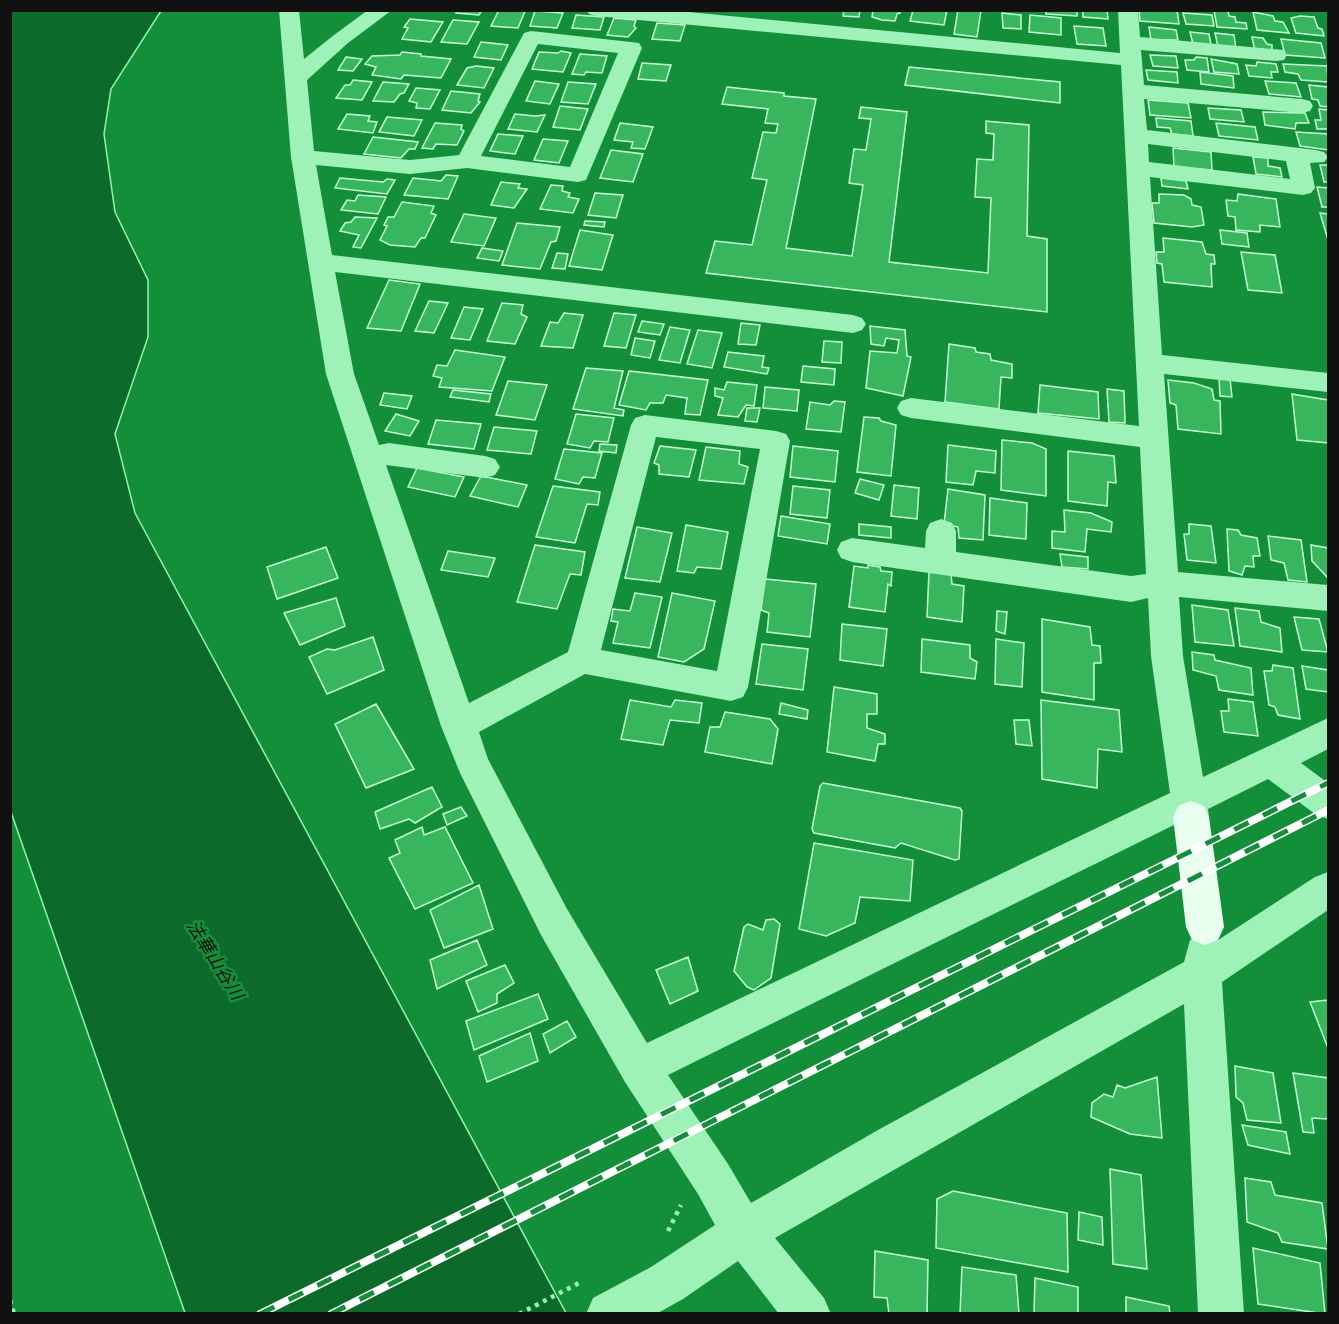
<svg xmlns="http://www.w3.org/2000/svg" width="1339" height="1324" viewBox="0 0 1339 1324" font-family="'Exo 2','Noto Sans JP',sans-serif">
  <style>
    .water { fill: #0c6b2a; stroke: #90f4ac; stroke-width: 1.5 }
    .building { fill: #37b65d; stroke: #c5fcd5; stroke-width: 1.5 }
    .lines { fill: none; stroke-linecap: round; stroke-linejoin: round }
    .path { stroke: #9ef1b7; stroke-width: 4.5; stroke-dasharray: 4 5; stroke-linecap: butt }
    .minor { fill: #9ef1b7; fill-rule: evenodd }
    .major { fill: #e8fff0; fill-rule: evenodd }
    .rail-casing { stroke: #fff; stroke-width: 8 }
    .rail { stroke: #138f3a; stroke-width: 5; stroke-dasharray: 16; stroke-linecap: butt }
    .labels { text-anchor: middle; stroke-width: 5; stroke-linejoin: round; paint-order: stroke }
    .water-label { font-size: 18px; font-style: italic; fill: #111; stroke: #138f3a }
  </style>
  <rect width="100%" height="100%" fill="#138f3a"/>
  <path class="water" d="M10,11h151l-50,78 -7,45 11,78 33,68v57l-33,97 20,79 431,800h-381l-174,-501z"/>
  <path class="building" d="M457,10h25l-3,5 -23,-2z
    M499,10h21l5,1 -7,17 -27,-2z
    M844,10h16l-1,7 -16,-1z
    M873,10h27v3l-3,1 -2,7 -13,-1 -10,-3z
    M913,10h34l-3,15 -34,-4z
    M958,10h23l-4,27 -23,-3z
    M1046,10h31v6l-31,-2z
    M1083,10h24l1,9 -25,-2z
    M1139,10h38l2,14 -39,-3z
    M1214,10h14l1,6 6,1 1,5 10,1 1,6 -30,-2z
    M535,11l28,2 -6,15 -27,-2z
    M1253,12l20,4 2,5 8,1 6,11 -32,-3z
    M1002,13l19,2v14l-18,-1z
    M1183,13l29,2 2,11 -28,-2z
    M576,15l28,2 -4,13 -28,-2z
    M1030,15l31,3v17l-32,-3z
    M1300,16l14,1 4,11 4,1 2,7 -28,-3 -5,-15z
    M614,18l22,2 -2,6 2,2 -8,9 -21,-2z
    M410,19l33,3 -12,20 -29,-3 6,-11 -4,-1z
    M453,20l26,2 -12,22 -26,-2z
    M657,23l28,2 -5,16 -28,-2z
    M1074,26l29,2 3,18 -29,-2z
    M1149,27l27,3 2,10h-27z
    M1190,32l19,2 2,11 -18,-1z
    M1215,33l19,2 2,14 -18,-2z
    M1252,37l11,1 4,6 5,1v7l-17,-1z
    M1281,39l40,4 4,15 -40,-3z
    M481,42l27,3 -7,15 -27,-3z
    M561,51l10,2 -8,19 -31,-3 7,-17 19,1z
    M402,52l19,2v2l30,3 -10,19 -37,-3 -3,4 -29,-4 4,-8 -11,-3 7,-8 28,-1z
    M580,54l27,2 -5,17 -16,-1 -2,3 -12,-1z
    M1150,55l26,1 2,12 -25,-2z
    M346,57l16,2 -9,12 -15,-1z
    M1196,57l11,1 2,14 -22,-2 -2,-10h9z
    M1211,59l26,5 2,10 -25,-2z
    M1257,62l19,2 2,8h-7l1,6 -23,-2 -3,-11 10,1z
    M642,63l29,2 -5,16 -28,-2z
    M1283,64l44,2 1,16 -27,-2 -3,-6 -13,-2z
    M476,66l18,2 -10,20 -27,-3 10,-17z
    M909,67l151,15v21l-155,-18z
    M1146,70l31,2 1,11 -30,-3z
    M1200,72l33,4 1,12 -33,-4z
    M353,80l19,2 -10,18 -26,-2 9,-13h5z
    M535,81l24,3 -9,20 -24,-3z
    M1265,81l31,2 5,14 -32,-3z
    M383,82l26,2 -5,9 -4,1 -6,8 -21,-1z
    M568,82l28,2 -8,20 -27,-2z
    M1309,85l19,2v20l-8,-1 -2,-6 -6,-1z
    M727,87l57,6v3l32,3 -30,149 66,8 11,-71 -14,-2 5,-34 12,1 5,-31 -12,-1 2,-11 46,5 -18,150 99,11 3,-75 -16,-1 2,-38 16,1 1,-26 -8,-1v-12l43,4 -2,111 20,3v73l-341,-39 9,-32 37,4 15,-65 -15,-2 11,-46 13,1 2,-9 -13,-1 3,-14 -46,-5z
    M416,88l24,2 -10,19 -14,-1 1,-5 -8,-2z
    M451,91l29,3 -2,7 2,1 -9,11 -29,-3z
    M1148,100l40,3 3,15 -41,-3z
    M560,106l28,3 -8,21 -27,-3z
    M1208,108l33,2 3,12 -34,-3z
    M1319,109l9,1v19h-11l-2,-9h6z
    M1263,112l42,1 4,10h-13l-1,6 -30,-4z
    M347,114l23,2 -2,5 9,1 -4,11 -35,-4z
    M515,114l20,2 10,-1 -8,17 -29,-3z
    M387,117l35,3 -8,16 -35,-4z
    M1156,118l35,3 2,15 -21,-2 -2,-6 -13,-1z
    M435,123l27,2 -1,4 3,2 -7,14 -21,-1 -3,5 -11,-1z
    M620,123l33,4 -8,22 -14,-1 2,-6 -19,-2z
    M1216,123l39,4 3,13 -39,-4z
    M1296,132l32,2v16l-28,-4z
    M498,134l25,2 -8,18 -25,-3z
    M373,137l45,5 -3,7h-6l-8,9 -37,-4z
    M543,139l25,2 -9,22 -25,-3z
    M1173,148l38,4 1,18 -38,-3z
    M611,150l32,4 -10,28 -33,-4z
    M1253,157l15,1v8l12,2 2,9 -26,-3z
    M1320,165h8v17h-4z
    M446,175l12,1 -10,23 -44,-4 9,-17 28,3z
    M340,178l43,4 4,-3 8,1 -8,14 -52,-6z
    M1161,178l25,3 2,8 -26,-3z
    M501,182l19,2 -2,4 9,1 -13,19 -23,-3z
    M551,185l12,1 -1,5 8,2 -2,4 11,2 -6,14 -33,-4z
    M1317,187l11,1v19h-6z
    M595,193l28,2 -7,23 -28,-3z
    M1159,194l25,1 7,4 1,6 9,2 3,18 -12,2 -38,-4 -2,-20h7z
    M1238,194l38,5 4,28 -20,-2v7l-24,-2 -1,-13 -7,-1 -2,-16 11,1z
    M358,195l28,2 -8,17 -37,-4 6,-10 8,1z
    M402,202l32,4 -3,7 5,2 -11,23h-4l-6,9 -25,-2 -10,-5 7,-14 -3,-1 4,-8h6z
    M1320,213l8,1v26z
    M464,214l32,4 -12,28 -33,-4z
    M355,217l22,1 -16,30 -8,-1 6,-12 -19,-4 5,-8 6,-1z
    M585,221l20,1 -1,5 -20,-2z
    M517,223l43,4 -4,14 -5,1 -11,27 -38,-4z
    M580,230l33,5 -11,35 -33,-4z
    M1220,230l27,3 2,14 -27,-3z
    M1163,238l39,4 4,12 8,1 1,9h-4l1,23 -48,-5 -2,-18 -5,-1 -1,-11h8z
    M482,248l21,3 -4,10 -22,-3z
    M1241,252l34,3 7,38 -34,-3z
    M557,253l11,1 -3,15 -13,-1z
    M389,280l31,4 -19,47 -34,-3z
    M429,301l19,2 -14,30 -19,-2z
    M502,303l21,2 -2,9 6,3 -12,27 -28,-3z
    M464,307l19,2 -13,31 -19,-2z
    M564,313l19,2 -10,33 -32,-2 9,-24 8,1z
    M614,313l22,2 -10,33 -22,-2z
    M642,321l22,3 -4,11 -22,-3z
    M741,323l19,2 -4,20 -18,-1z
    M870,326l35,4 2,26 4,1 -8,39 -37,-8 4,-37 27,2 2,-13 -13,-2 -2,8 -13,-2z
    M670,327l20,3 -10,33 -21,-3z
    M698,330l24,3 -10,35 -25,-4z
    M635,338l20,3 -5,17 -19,-3z
    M824,341l18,1 -1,21 -19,-1z
    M949,344l26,4 1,4 14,2 1,6 21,4v14l-11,-1 -2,32 -54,-7z
    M455,350l50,7 -13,34 -53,-4 3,-9 -9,-2 4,-11 10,1z
    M728,352l36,4 -2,11 7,1 -2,6 -43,-7z
    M803,366l32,3 -1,16 -33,-3z
    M586,368l37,3 -9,37 10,2 -1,6 -50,-7z
    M629,371l79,9 -8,35 -15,-1 2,-16 -21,-3 -3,8h-13l-4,7 -27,-5z
    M1219,378l11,1 2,18 -12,-1z
    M1168,380l26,3 18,6 2,11 6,1 1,33 -43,-5 -2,-24 -6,-2z
    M508,381l39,4 -12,35 -39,-5z
    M727,382l30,3 -3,21 -8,-1 -8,12 -20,-2 5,-17 -8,-2v-8l9,2z
    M1040,385l58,7 1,27 -61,-6z
    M765,387l34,3 -2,21 -34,-3z
    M1107,389l17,2 1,32 -16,-1z
    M453,390l38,4 -2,8 -39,-5z
    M384,393l28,3 -5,13 -27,-4z
    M1292,394l36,6v43l-31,-3z
    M834,401l11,1 -4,30 -35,-3 4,-27 20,3z
    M747,408h13l-3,14 -12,-1z
    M396,414l23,7 -9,15 -25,-5z
    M576,414l38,4 -6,24 -14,-1 -4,7 -23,-4z
    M864,417l15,1 2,3 15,4 -5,51 -34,-4z
    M436,420l45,4 -7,25 -46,-5z
    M494,427l43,4 -6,23 -44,-4z
    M1002,440l30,3 14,6v47l-45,-6z
    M600,444l17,1 -1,8 -17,-2z
    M948,445l48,6 -1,22 -19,-2 -3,14 -27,-3z
    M660,446l36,4 -7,27 -30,-3v-9l-5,-2z
    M793,446l45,5 -3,31 -45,-5z
    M706,447l34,4 -1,13 9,3 -4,17 -45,-4z
    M564,449l38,4 -7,25 -12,-1 -4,7 -24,-5z
    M1068,451l46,5 2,27 -8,-1 -1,24 -39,-5z
    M417,468l47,9 -9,20 -47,-10z
    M481,476l46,9 -9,22 -48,-11z
    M860,479l24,6 -5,15 -24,-7z
    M894,485l25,3 -2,31 -26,-3z
    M553,486l47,6 -2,13 -11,-1 -12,39 -39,-6z
    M793,486l37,4 -3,28 -37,-4z
    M948,489l37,6 -2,45 -24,-2 -1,-11 -14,-3z
    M990,498l37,5 -1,36 -37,-4z
    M1064,510l27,3 21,9 -1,10 -24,-3 -2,23 -33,-4v-17l13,1z
    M781,516l49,8 -3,20 -49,-8z
    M859,524l32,3v11l-32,-3z
    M1189,524l22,2 5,37 -29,-3 -3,-26h5z
    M686,525l42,7 -7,37 -24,-2 -3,6 -17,-2z
    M637,527l35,6 -12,49 -35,-4z
    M1227,529l11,1 3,5 16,3 3,18h-7l1,11 -9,-1 -3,9 -13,-4z
    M1268,536l33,4 6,42 -19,-2 -4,-17 -13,-3z
    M535,545l50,7 -4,23 -11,-1 -13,35 -40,-7z
    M1311,545l17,3v30l-16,-17z
    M326,547l12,31 -61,21 -10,-32z
    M448,551l47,7 -7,19 -47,-7z
    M1060,554l28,3v12l-26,-2z
    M868,565l12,2 1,4 11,1 -1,14 -3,-2 -3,28 -36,-5 5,-41 14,2z
    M929,572l22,2 1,10 12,2 -2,36 -35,-5z
    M765,579l51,5 -6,53 -43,-5 2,-19 -8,-3z
    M635,593l27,4 -12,51 -37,-5 5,-21 -7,-1 2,-12 17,2z
    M672,593l43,8 -11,48 -20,13 -26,-5z
    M336,598l9,28 -45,19 -16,-32z
    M1192,605l36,5 6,36 -39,-4z
    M1235,608l24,3 2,11 19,6 2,24 -42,-6z
    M997,611l10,1 -2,22 -9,-3z
    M1294,617l25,2 9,33 -26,-2z
    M1042,619l48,8 2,18 8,1 1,17h-7v37l-52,-8z
    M842,624l45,5 -4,37 -43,-6z
    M373,637l11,33 -57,24 -18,-37 18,-8 8,1z
    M922,639l48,6v13l7,4 -2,17 -54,-7z
    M996,639l28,4 -2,44 -27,-3z
    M762,644l46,5 -5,41 -47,-6z
    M1192,652l22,3 1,5 36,8 2,27 -34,-5 -3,-14 -23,-6z
    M1273,665l20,3 7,51 -22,-4 -3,-8 -6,-2 -5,-34h8z
    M1302,666l26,4v22l-22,-3z
    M834,687l43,7v20h-10v14l18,6v10h-7l-3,17 -48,-9z
    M1228,699l25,3 5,34 -34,-4 -3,-21h8z
    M630,700l41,7 4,-7 27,3 -3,20 -29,-3 -7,25 -42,-6z
    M1041,700l78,10 3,42 -24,-3 -1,39 -55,-9z
    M781,703l27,7 -1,9 -28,-5z
    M376,704l38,65 -48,19 -31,-64z
    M725,712l45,7 8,10 -6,35 -67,-12 5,-25h10z
    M1014,720h15l3,26 -16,-2z
    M823,783l137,25 2,3 -3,48 -4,1 -54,-17 -6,5 -81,-15 -2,-4 8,-43z
    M432,787l10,20 -27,16 -6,-4 -29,10 -5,-17z
    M461,807l6,9 -20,9 -4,-11z
    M422,827l2,8 21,-8 28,56 -58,26 -26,-51 11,-5 -5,-13z
    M814,843l99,17 -3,41 -50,-4 -5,26 -29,13 -27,-7z
    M479,885l14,44 -49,19 -14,-38z
    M774,919l6,5 -9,54 -17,12 -7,-3 -13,-16 10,-44 4,-3 15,6 3,-10z
    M477,940l10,25 -50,24 -7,-29z
    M688,957l10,34 -28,13 -14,-34z
    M505,965l9,18 -17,11v9l-19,9 -12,-31z
    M538,994l10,25 -74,31 -8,-29z
    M1328,1000v48l-18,-46z
    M567,1021l9,16 -26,16 -7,-19z
    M530,1033l8,28 -51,21 -8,-26z
    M1235,1066l38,7 8,50 -34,-3 -4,-17 -7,-6z
    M1293,1073l35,5v41l-16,-1 2,15 -11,-1z
    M1157,1077l5,61 -32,-4 -39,-17 1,-14 12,-9 9,3 4,-12 8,3z
    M1242,1125l44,7 4,22 -42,-9z
    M1110,1169l31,6 6,94 -34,-5z
    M1245,1178l26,4 4,13 47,8 6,46 -46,-7 -4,-9 -31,-11z
    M953,1191l114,22 1,59 -132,-24 1,-49z
    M1079,1212l23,5 1,28 -25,-5z
    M1253,1248l67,15 5,51 -67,-10z
    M875,1251l53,9 -1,54h-38l-2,-16 -13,-1z
    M962,1267l54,8 3,39h-59z
    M1035,1278l43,9v27h-44z
    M1126,1297l43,9 1,8h-44z"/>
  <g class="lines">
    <path class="path" d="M668,1231l13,-26
      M10,1300l4,14
      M519,1314l60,-31"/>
    <path class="minor" d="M279,10h20l5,49 30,-24 34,-25h24l-44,33 -41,37 7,71 96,9 49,-5 65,-122 7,-2 100,11 8,1 3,5 -56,132 -8,2 -111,-14 -57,6 -94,-9 16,90 521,60 9,3 4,6 -4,6 -9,3 -518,-61 19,102 25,71 10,-2 96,13 10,3 5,8 -5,8 -10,3 -99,-13 83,238 99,-51 63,-227 4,-7 10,-3 131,16 10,3 4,7 -42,246 -5,10 -12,4 -146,-27 -106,58 9,27 79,150 80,134 523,-250 -19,-137 -3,-58 -17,4 -279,-40 -11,-4 -4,-8 4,-8 11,-4 73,10 1,-17 4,-8 11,-4 11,4 4,8v21l175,24 15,-2 -6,-127 -229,-29 -10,-3 -4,-7 4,-7 10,-3 228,28 -18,-361 -525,-49 -7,-2 -3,-4h82l452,43 -2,-43h20l2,27 144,13 3,5 -3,5 -8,1 -135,-11 3,35 158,14 8,2 3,5 -3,5 -8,2 -158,-14 3,31 169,20 8,2 4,5 -4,5 -14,1 5,25 -4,5 -8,2 -153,-18 12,178 166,18v19l-164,-18 14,198 150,13v26l-149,-14 4,59 20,121 125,-59v31l-27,14 27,20v36l-13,-5 -47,-35 -60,30 1,8 -5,11 -13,5 -13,-5 -2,-4 -508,251 60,89 23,39 127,-73 306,-168 6,-22 14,-6 14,6 97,-63 13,-5v38l-106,72 22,332h-46l-14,-310 -409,234 49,60 7,16h-52l-41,-53 -55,38 -27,15h-70l7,-16 58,-31 64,-42 -17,-31 -73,-112 -84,-147 -81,-162 -19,-47 -115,-352 -35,-217zM538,44l80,9 -48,114 -89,-11zM1148,144l138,17 4,18 -141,-17zM656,437l104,12 -43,222 -116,-21z"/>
    <path class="major" d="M1191,801l13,5 5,11 15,110 -6,13 -13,5 -13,-5 -6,-13 -13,-110 5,-11z"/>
    <g class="rail-casing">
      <path id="rail" d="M260,1314l1068,-531
        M331,1314l997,-504"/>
    </g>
    <use href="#rail" class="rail"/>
  </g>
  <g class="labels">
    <g class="water-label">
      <text transform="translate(215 960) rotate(58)" y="6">法華山谷川</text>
    </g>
  </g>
  <rect width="1339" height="1324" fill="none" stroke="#111111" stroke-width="24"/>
</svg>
